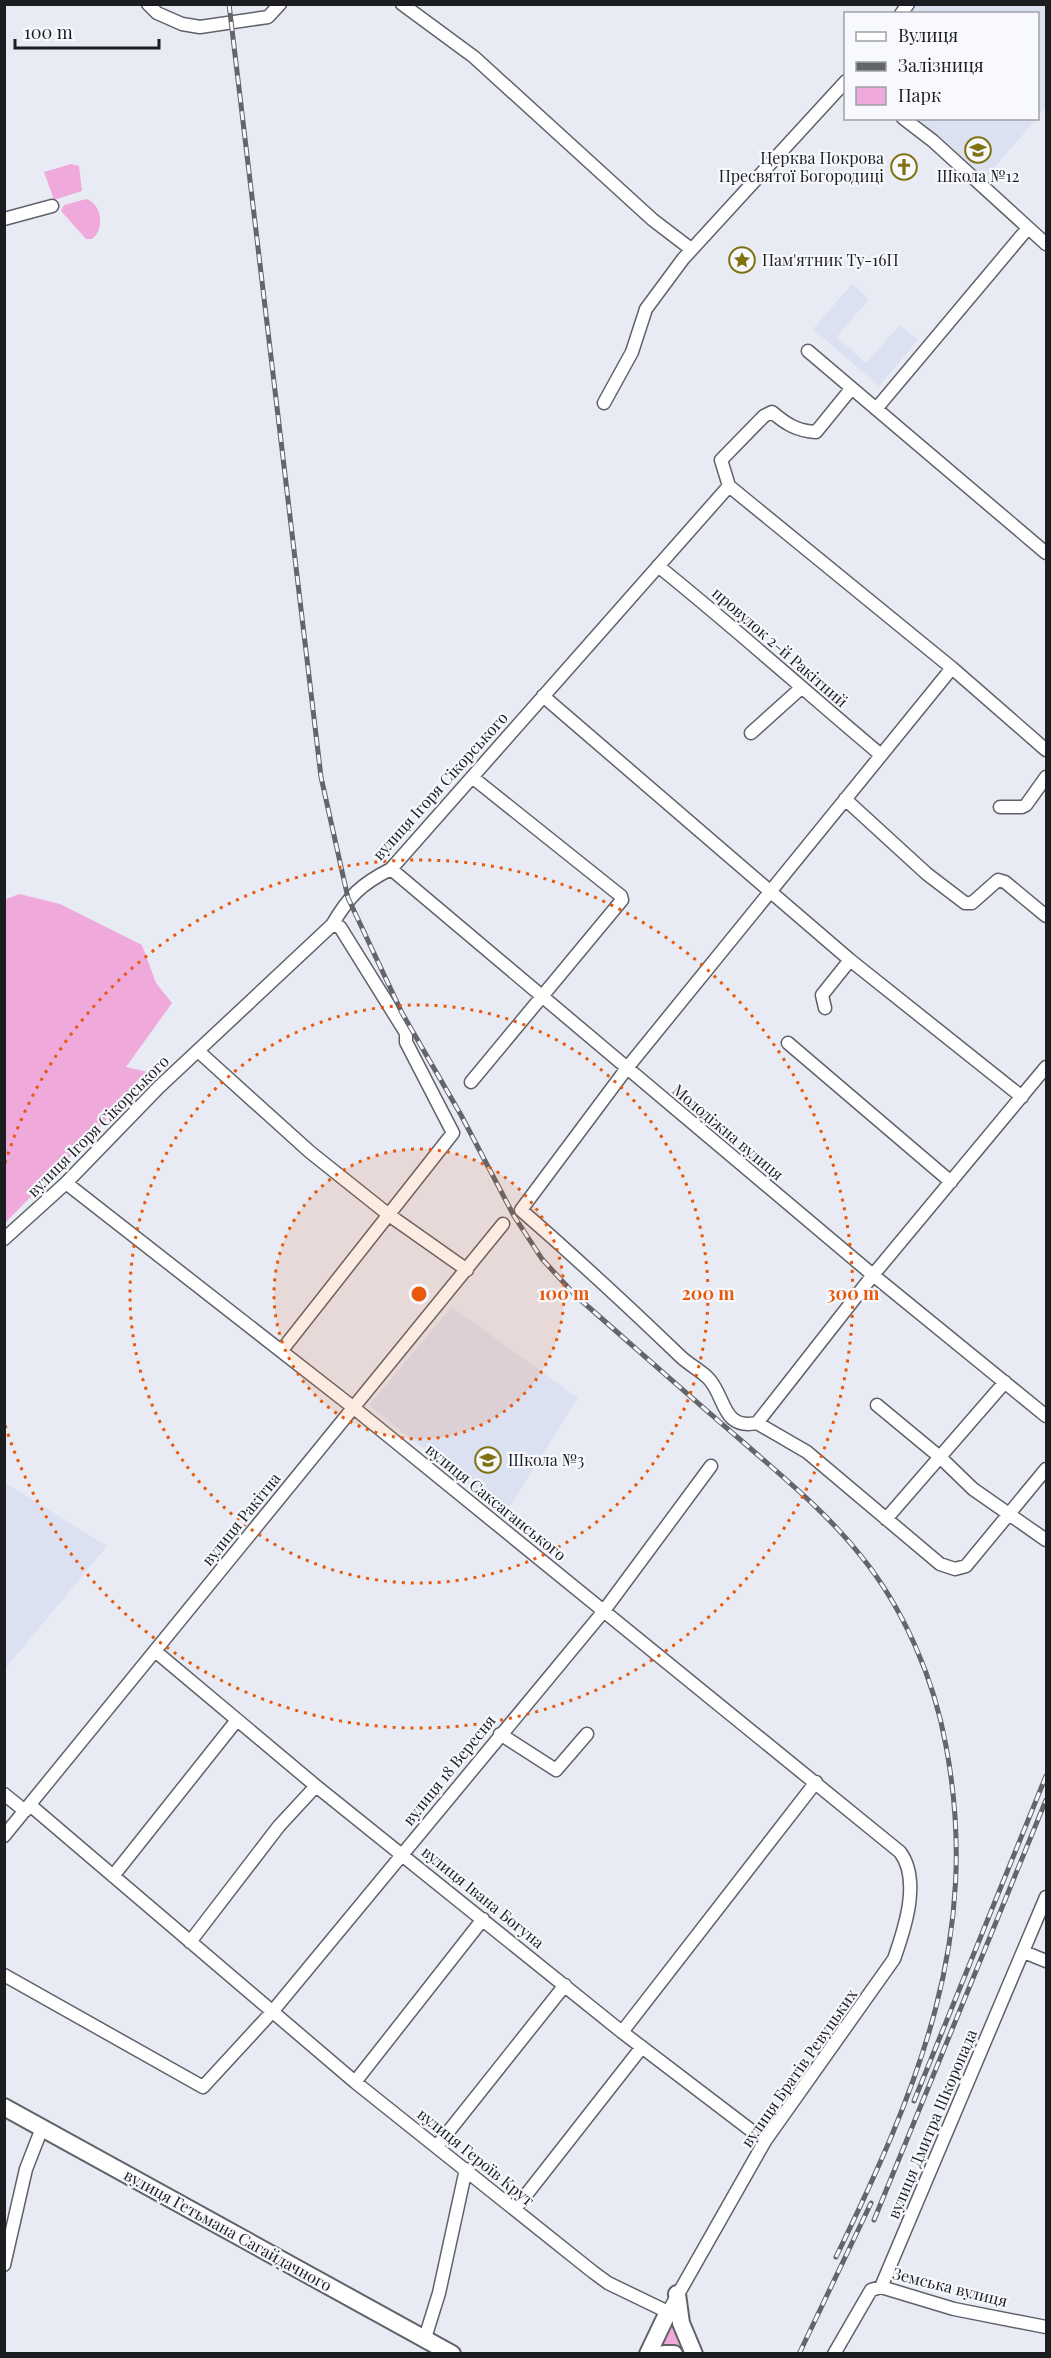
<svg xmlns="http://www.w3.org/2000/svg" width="1051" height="2358" viewBox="0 0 1051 2358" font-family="'Playfair Display',serif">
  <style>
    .built { fill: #dbe1f1 }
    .green { fill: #f0a9db }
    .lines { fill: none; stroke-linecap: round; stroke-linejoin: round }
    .minor-casing { stroke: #5f626a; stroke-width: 15 }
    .secondary-casing { stroke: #5f626a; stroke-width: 20 }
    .minor { stroke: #fff; stroke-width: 12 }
    .secondary { stroke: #fff; stroke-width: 16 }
    .rail-casing { stroke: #63656a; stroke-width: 5 }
    .rail { stroke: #f7f9fe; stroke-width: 3; stroke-dasharray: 9; stroke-linecap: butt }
    .ring { fill: none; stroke: #e8590c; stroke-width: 3; stroke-dasharray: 3 6 }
    .labels { text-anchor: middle; stroke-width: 4.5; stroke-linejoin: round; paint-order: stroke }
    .poi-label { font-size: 16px; fill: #1c1d20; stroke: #f7f9fe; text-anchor: start }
    .street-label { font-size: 16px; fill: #1c1d20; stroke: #f7f9fe }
    .centre { fill: #e8590c; stroke: #f7f9fe; stroke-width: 3 }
    .ring-label { font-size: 18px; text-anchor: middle; font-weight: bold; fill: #e8590c; stroke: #f7f9fe; stroke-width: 4.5; stroke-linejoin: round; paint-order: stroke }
  </style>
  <rect width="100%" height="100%" fill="#e8ebf4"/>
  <path class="built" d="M913,5h133v101l-8,11v-103h-133z
    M909,119h127l-53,62z
    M852,284l17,15 -32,38 29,26 34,-38 18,15 -39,46 -66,-57z
    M452,1307l126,91 -73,116 -136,-109z
    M5,1483l102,63 -102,123z"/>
  <path class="green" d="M71,164l8,2 3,25 -28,9 -10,-28z
    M86,199c16,4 19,31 6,40h-6l-25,-28 3,-6z
    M19,894l41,10 82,41 14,38 16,20 -46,64 26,6 -147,150 -1,-323z
    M671,2321l2,1 9,23 -3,2 -19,-1z"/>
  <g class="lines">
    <g class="minor-casing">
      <path id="minor" d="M148,4l9,9 25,11 18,3 68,-10 12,-13
        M402,4l72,53 179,163 38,29
        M901,14l7,-10
        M903,118l30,23 113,103
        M4,219l48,-13
        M808,351l238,202
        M851,389l-35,43c-19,-1 -30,-8 -44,-20l-8,4 -43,44 8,26 223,182 94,82
        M604,403l28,-51 14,-43 37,-50 163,-178
        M876,409l152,-181
        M658,566c76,61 148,126 223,189
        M952,668l-325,400 -106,142c54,47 107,96 159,146 8,8 20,14 28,22 18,18 13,52 49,45l116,-148 173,-208
        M543,696l307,264 172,137
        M751,733l49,-44
        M845,799l82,75 38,29h7l26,-23 7,2 41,34
        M1000,807h22l4,-2 20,-28
        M391,869l482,406 173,141
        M825,1008l-3,-13 28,-35
        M788,1043l163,139
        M198,1051l112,101 79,63 78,55
        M471,1082l151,-182 -1,-4 -149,-119
        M4,1239l62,-56 93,-96 173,-162c17,-29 29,-41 59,-56l338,-383
        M282,1350l171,-217 -47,-91v-9l-66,-106 -8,-2
        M877,1405l64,53 32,31 73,51
        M757,1423l50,29 133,112 15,5 11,-3 80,-97
        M886,1519l119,-137
        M155,1651l161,135 306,246 143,109
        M500,1734l56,36 31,-36
        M4,1794l21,17
        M30,1805l325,277 238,190 15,11 60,29 97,-171 129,-182c11,-31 27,-79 6,-107l-546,-444 -288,-225
        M4,1836l499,-612
        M113,1876l124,-156
        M190,1942l89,-116 37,-40
        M1024,1952l22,9
        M4,1975l199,112 69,-75 331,-400 108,-146
        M622,2032l194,-250
        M355,2082l128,-163
        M437,2146l128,-161
        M515,2209l127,-162
        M4,2265l22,-96 16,-41
        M881,2287l73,22 92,18
        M425,2338l14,-45 27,-124
        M834,2354l37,-64 10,-3 165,-390"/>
    </g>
    <g class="secondary-casing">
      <path id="secondary" d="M4,2107l448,247
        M677,2294l4,29 13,31
        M648,2354l20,-42
        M664,2354h10"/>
    </g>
    <use href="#minor" class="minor"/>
    <use href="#secondary" class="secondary"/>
    <g class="rail-casing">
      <path id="rail" d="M229,4l92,773 27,121 54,115 59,102 53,101 28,43 34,37c56,49 111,98 167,146 41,36 84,71 118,114 43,53 73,123 85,190 36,191 -28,342 -110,511
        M914,2101l132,-325
        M874,2220l172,-420
        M799,2354l72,-151"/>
    </g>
    <use href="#rail" class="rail"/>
  </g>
  <circle cx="419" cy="1294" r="145" fill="#e8590c" fill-opacity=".12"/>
  <g class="ring">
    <circle cx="419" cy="1294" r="145"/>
    <circle cx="419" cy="1294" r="289"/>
    <path d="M5 1163A434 434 0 1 1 5 1425"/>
  </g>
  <defs>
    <g id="school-ring" transform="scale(1.35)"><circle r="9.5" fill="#f7f9fe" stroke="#807111" stroke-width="1.5"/><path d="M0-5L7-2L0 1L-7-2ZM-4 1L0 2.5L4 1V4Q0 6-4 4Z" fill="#807111"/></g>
    <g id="church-ring" transform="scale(1.35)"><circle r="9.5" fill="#f7f9fe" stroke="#807111" stroke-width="1.5"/><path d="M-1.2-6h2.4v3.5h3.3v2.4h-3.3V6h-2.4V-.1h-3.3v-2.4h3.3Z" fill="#807111"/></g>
    <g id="sight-ring" transform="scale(1.35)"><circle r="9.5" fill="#f7f9fe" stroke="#807111" stroke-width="1.5"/><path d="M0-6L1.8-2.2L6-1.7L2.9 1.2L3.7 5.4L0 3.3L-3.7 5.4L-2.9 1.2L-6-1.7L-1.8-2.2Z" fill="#807111"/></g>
  </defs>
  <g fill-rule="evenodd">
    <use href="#school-ring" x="978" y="150"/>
    <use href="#church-ring" x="904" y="167"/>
    <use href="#sight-ring" x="742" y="260"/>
    <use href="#school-ring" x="488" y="1460"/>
  </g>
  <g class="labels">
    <g class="poi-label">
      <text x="884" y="164" text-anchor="end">Церква Покрова<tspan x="884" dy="18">Пресвятої Богородиці</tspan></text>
      <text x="978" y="182" text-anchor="middle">Школа №12</text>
      <text x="762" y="266">Пам'ятник Ту-16П</text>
      <text x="508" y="1466">Школа №3</text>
    </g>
    <g class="street-label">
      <text transform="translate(780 647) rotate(41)" y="6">провулок 2-й Ракітний</text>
      <text transform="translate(440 786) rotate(-48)" y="6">вулиця Ігоря Сікорського</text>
      <text transform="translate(98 1126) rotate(-45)" y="6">вулиця Ігоря Сікорського</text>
      <text transform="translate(728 1132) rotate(40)" y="6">Молодіжна вулиця</text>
      <text transform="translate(496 1502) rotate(39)" y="6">вулиця Саксаганського</text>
      <text transform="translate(241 1519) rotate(-51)" y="6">вулиця Ракітна</text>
      <text transform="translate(449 1770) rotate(-51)" y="6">вулиця 18 Вересня</text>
      <text transform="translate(483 1897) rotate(39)" y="6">вулиця Івана Богуна</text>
      <text transform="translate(799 2068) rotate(-55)" y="6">вулиця Братів Ревуцьких</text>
      <text transform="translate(932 2124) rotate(-67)" y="6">вулиця Дмитра Шкоропада</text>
      <text transform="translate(476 2157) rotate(39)" y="6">вулиця Героїв Крут</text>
      <text transform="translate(228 2230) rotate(29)" y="6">вулиця Гетьмана Сагайдачного</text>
      <text transform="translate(950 2287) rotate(14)" y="6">Земська вулиця</text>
    </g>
  </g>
  <circle cx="419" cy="1294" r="9" class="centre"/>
  <g class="ring-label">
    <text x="564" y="1300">100 m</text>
    <text x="708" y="1300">200 m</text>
    <text x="853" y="1300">300 m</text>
  </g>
  <rect width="1051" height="2358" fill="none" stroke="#1c1d20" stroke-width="12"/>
  <rect x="844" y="12" width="195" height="108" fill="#f7f9fe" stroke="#9fa1a5" stroke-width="1.5"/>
  <rect x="856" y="32" width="30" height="9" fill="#ffffff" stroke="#9fa1a5" stroke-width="1.5"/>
  <text x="898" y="42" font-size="18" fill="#1c1d20">Вулиця</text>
  <rect x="856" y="62" width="30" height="9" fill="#63656a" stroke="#9fa1a5" stroke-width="1.5"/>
  <text x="898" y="72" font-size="18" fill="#1c1d20">Залізниця</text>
  <rect x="856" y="87" width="30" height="18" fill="#f0a9db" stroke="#9fa1a5" stroke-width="1.5"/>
  <text x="898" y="102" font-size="18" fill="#1c1d20">Парк</text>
  <path d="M15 39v9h144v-9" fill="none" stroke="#1c1d20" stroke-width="3"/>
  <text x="24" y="39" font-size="18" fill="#1c1d20" stroke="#f7f9fe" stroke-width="4.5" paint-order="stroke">100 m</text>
</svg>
